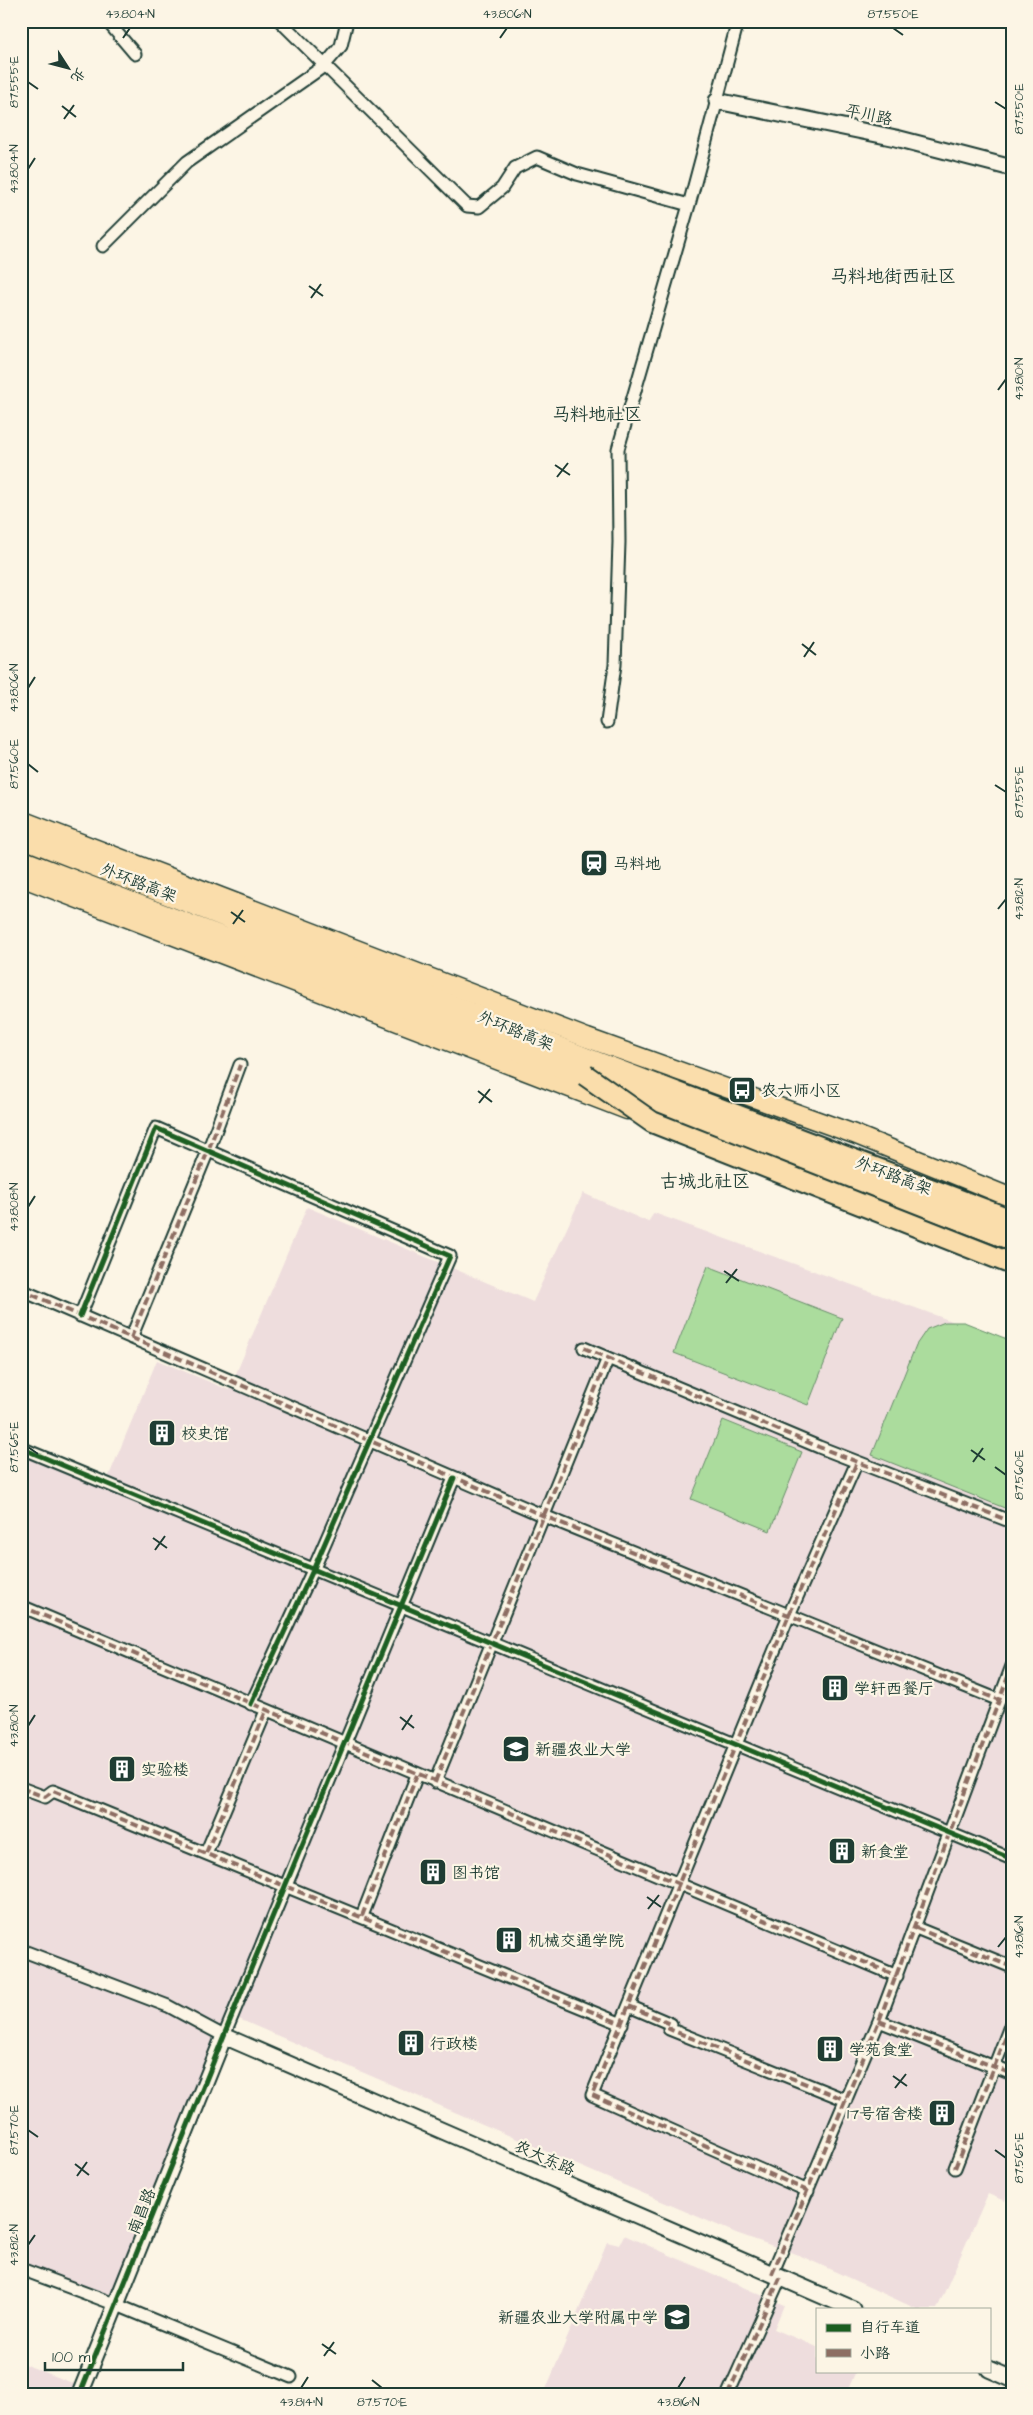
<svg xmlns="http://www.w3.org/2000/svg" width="1033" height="2415" viewBox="0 0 1033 2415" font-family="'Architects Daughter','LXGW WenKai TC',sans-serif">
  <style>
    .built { fill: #edd }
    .green { fill: #abdc9d; stroke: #658c68 }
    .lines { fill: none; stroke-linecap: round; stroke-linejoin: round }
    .street-casing { stroke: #1f3d34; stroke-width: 15 }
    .secondary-casing { stroke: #1f3d34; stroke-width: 19 }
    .primary-casing { stroke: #1f3d34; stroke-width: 21 }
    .highway-casing { stroke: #1f3d34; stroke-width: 24 }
    .street { stroke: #fcf5e5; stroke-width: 11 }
    .secondary { stroke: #fcf5e5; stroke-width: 15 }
    .primary { stroke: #faddab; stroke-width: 18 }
    .highway { stroke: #faddab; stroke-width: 20 }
    .highway-bridge-casing { stroke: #1f3d34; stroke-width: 24; stroke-linecap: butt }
    .highway-bridge { stroke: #faddab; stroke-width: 20 }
    .quiet { stroke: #8d6e63; stroke-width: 4; stroke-dasharray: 8 4; stroke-linecap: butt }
    .cycleway-casing { stroke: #fcf5e5; stroke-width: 8 }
    .cycleway { stroke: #1b5e20; stroke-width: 5 }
    .ticks { fill: none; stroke: #1f3d34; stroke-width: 2 }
    .labels { text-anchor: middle; stroke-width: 4.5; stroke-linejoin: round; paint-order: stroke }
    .street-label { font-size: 16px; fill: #1f3d34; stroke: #fcf5e5 }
    .poi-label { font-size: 16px; fill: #1f3d34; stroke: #fcf5e5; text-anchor: start }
    .neighbourhood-label { font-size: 18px; fill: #1f3d34; stroke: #fcf5e5 }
    .neatline { fill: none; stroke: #1f3d34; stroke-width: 2 }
    .ticks-label { font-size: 12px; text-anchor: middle; fill: #1f3d34 }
  </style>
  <rect width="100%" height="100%" fill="#fcf5e5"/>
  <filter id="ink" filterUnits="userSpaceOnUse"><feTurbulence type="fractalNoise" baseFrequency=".02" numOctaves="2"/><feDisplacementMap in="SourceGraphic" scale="10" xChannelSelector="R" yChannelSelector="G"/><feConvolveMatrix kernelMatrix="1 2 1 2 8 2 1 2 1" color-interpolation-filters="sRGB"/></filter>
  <g filter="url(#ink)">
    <path class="built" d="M583,1193l65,29 6,-9 358,130v840l-7,18 -17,-7 -51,115h-20l-116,-53 -65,-23 -131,-56 -373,-161 -115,289 -96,-35v-822l85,35 51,-123 72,30 78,-183 226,95z
      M624,2235l160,70 -10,24 43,18v24h39l-10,23h-302l63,-152 12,3z
      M21,2363l62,24 -3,7h-59z"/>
    <path class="green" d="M708,1266l134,52 -34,87 -134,-52z
      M945,1322h19l48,19v170l-140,-56 44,-110 11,-16z
      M723,1420l79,32 -32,79 -79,-32z"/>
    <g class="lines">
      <g class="street-casing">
        <path id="street" d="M107,21l28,33
          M280,21l187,185 12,1 23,-19 13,-20 22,-11 40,17 112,31
          M103,246l84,-84 137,-96 17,-20 6,-25
          M607,722l8,-57 4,-123 -1,-93 71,-244 49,-184
          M21,1290l523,226 455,184
          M80,1316l76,-188 294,128 -136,312 -63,136
          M131,1338l77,-187 32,-86
          M584,1348l235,99 193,75
          M21,1448l991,411
          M21,1606l876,370
          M435,1782l173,-424
          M21,1788l24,9 8,-6 17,7 552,226
          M206,1853l60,-142
          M362,1916l55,-141
          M916,1928l96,39
          M21,1950l147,56 56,30 230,-558
          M629,2006l42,18 -2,5 177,71
          M879,2021l133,53
          M955,2168l57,-147
          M808,2191l-216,-96 197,-480 68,-153
          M21,2269l96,36 174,72
          M772,2274l107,-253 133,-355
          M728,2394l52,-116"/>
      </g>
      <g class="secondary-casing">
        <path id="secondary" d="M717,101l179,37 116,30
          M989,2369l23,10
          M80,2394l144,-358 629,273"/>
      </g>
      <g class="primary-casing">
        <path id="primary" d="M21,820l566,218 267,96 158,64
          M21,877l606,233"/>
      </g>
      <g class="highway-casing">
        <path id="highway" d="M21,837l560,219 431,164
          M21,860l991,380"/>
      </g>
      <use href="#street" class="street"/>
      <use href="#secondary" class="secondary"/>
      <use href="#primary" class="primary"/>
      <use href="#highway" class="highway"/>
      <g class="highway-bridge-casing">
        <path id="highway-bridge" d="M585,1075l67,47 360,142"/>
      </g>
      <use href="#highway-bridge" class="highway-bridge"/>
      <path class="quiet" d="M21,1290l523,226 455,184
        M131,1338l77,-187 32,-86
        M584,1348l235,99 193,75
        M21,1606l876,370
        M435,1782l173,-424
        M21,1788l24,9 8,-6 17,7 552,226
        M206,1853l60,-142
        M362,1916l55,-141
        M916,1928l96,39
        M629,2006l42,18 -2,5 177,71
        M879,2021l133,53
        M955,2168l57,-147
        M808,2191l-216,-96 197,-480 68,-153
        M772,2274l107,-253 133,-355
        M728,2394l52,-116"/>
      <g class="cycleway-casing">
        <path id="cycleway" d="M80,1316l76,-188 294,128 -136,312 -63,136
          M21,1448l991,411
          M80,2394l165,-411 209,-505"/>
      </g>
      <use href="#cycleway" class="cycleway"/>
    </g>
  </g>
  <path class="ticks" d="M893,28l10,7M123,38l7,-10M500,38l7,-10M28,82l10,7M995,102l11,7M62,106l14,11M64,119l10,-14M28,169l7,-11M309,286l14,10M311,298l10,-14M998,390l8,-11M555,465l15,10M557,477l11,-14M802,644l14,11M804,657l10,-15M28,688l7,-11M28,764l10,8M995,785l11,7M998,909l8,-10M231,912l14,10M233,924l10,-14M478,1091l14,11M479,1103l11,-14M28,1207l7,-11M724,1271l15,10M726,1283l11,-14M28,1447l10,7M971,1450l14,10M973,1462l10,-14M995,1467l11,8M153,1538l14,10M155,1550l10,-14M400,1717l14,11M28,1726l7,-11M402,1730l10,-15M647,1897l14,10M648,1909l11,-14M998,1947l8,-10M893,2076l14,10M895,2088l11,-14M28,2130l10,7M995,2150l11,8M75,2164l14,11M77,2176l10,-14M28,2245l7,-10M322,2344l14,10M324,2356l10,-14M372,2380l10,8M301,2388l7,-11M678,2388l7,-11"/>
  <defs>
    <g id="station-square" transform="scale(1.4375)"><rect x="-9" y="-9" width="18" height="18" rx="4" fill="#1f3d34" stroke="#fcf5e5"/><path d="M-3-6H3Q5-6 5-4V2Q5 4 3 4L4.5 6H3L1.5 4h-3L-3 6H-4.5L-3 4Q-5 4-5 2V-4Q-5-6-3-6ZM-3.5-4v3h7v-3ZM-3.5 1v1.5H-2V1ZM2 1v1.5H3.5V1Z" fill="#fff"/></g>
    <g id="bus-square" transform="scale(1.4375)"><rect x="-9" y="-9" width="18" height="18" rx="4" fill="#1f3d34" stroke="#fcf5e5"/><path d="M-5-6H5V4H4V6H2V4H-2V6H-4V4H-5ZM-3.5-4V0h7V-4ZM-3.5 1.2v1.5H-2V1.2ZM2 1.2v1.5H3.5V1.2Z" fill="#fff"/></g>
    <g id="building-square" transform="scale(1.4375)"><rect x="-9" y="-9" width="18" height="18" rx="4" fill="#1f3d34" stroke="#fcf5e5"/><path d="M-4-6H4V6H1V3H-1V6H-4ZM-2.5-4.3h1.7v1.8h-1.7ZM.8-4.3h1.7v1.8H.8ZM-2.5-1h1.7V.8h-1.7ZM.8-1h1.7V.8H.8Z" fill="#fff"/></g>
    <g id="university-square" transform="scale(1.4375)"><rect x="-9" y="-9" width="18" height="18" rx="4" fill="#1f3d34" stroke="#fcf5e5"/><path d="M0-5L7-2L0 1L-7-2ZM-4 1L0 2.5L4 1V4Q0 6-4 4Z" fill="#fff"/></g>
    <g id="school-square" transform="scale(1.4375)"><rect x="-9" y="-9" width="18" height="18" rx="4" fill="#1f3d34" stroke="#fcf5e5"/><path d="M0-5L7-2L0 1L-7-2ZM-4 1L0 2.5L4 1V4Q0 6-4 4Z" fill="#fff"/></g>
  </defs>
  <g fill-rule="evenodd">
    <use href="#station-square" x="594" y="863"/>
    <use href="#bus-square" x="742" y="1090"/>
    <use href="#building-square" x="162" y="1433"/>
    <use href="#building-square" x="835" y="1688"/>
    <use href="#university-square" x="516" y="1749"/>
    <use href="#building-square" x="122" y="1769"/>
    <use href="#building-square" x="842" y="1851"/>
    <use href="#building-square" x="433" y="1872"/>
    <use href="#building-square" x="509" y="1940"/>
    <use href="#building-square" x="411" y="2043"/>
    <use href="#building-square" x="830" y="2049"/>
    <use href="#building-square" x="942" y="2113"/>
    <use href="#school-square" x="677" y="2317"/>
  </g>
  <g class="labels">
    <g class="street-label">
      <text transform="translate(869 114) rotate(12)" y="6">平川路</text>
      <text transform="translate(139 882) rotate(21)" y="6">外环路高架</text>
      <text transform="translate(516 1030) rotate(22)" y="6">外环路高架</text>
      <text transform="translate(894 1175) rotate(21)" y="6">外环路高架</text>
      <text transform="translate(545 2157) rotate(24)" y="6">农大东路</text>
      <text transform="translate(141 2211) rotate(-68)" y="6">南昌路</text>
    </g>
    <g class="poi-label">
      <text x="613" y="869">马料地</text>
      <text x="761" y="1096">农六师小区</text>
      <text x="181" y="1439">校史馆</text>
      <text x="854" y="1694">学轩西餐厅</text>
      <text x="535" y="1755">新疆农业大学</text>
      <text x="141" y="1775">实验楼</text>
      <text x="861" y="1857">新食堂</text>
      <text x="452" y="1878">图书馆</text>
      <text x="528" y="1946">机械交通学院</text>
      <text x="430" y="2049">行政楼</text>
      <text x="849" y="2055">学苑食堂</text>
      <text x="923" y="2119" text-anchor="end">17号宿舍楼</text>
      <text x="658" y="2323" text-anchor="end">新疆农业大学附属中学</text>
    </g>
    <g class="neighbourhood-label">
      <text x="893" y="282">马料地街西社区</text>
      <text x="597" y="420">马料地社区</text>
      <text x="705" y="1187">古城北社区</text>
    </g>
  </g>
  <rect width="1033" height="2415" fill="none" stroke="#fcf5e5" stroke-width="55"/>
  <rect x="816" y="2308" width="175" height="65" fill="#fcf5e5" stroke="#a4ab9e"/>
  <rect x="826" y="2324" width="25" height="8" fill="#1b5e20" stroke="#a4ab9e"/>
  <text x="860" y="2332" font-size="15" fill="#1f3d34">自行车道</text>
  <rect x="826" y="2349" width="25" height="8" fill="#8d6e63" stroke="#a4ab9e"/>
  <text x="860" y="2358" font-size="15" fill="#1f3d34">小路</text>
  <g transform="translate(68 68) rotate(126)" stroke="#fcf5e5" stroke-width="4" paint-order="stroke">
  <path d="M0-4L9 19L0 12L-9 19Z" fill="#1f3d34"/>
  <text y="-8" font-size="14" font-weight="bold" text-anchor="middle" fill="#1f3d34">北</text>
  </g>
  <path d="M45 2362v8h138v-8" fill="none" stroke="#1f3d34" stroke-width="2.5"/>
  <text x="52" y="2362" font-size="15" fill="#1f3d34" stroke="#fcf5e5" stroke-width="4" paint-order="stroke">100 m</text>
  <rect x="28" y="28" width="978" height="2360" class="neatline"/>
  <g class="ticks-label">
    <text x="130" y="18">43.804°N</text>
    <text x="507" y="18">43.806°N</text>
    <text x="893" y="18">87.550°E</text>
    <text transform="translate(14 82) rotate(-90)" y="4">87.555°E</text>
    <text transform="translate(1019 109) rotate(-90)" y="4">87.550°E</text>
    <text transform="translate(14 169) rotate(-90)" y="4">43.804°N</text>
    <text transform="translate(1019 379) rotate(-90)" y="4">43.810°N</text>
    <text transform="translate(14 688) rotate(-90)" y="4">43.806°N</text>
    <text transform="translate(14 764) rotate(-90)" y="4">87.560°E</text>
    <text transform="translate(1019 792) rotate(-90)" y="4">87.555°E</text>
    <text transform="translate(1019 899) rotate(-90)" y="4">43.812°N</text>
    <text transform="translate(14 1207) rotate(-90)" y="4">43.808°N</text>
    <text transform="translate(14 1447) rotate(-90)" y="4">87.565°E</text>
    <text transform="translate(1019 1475) rotate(-90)" y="4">87.560°E</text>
    <text transform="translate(14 1726) rotate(-90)" y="4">43.810°N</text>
    <text transform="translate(1019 1937) rotate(-90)" y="4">43.816°N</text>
    <text transform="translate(14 2130) rotate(-90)" y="4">87.570°E</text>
    <text transform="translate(1019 2158) rotate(-90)" y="4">87.565°E</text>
    <text transform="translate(14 2245) rotate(-90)" y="4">43.812°N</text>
    <text x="301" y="2406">43.814°N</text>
    <text x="382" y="2406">87.570°E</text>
    <text x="678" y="2406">43.816°N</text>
  </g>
</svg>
